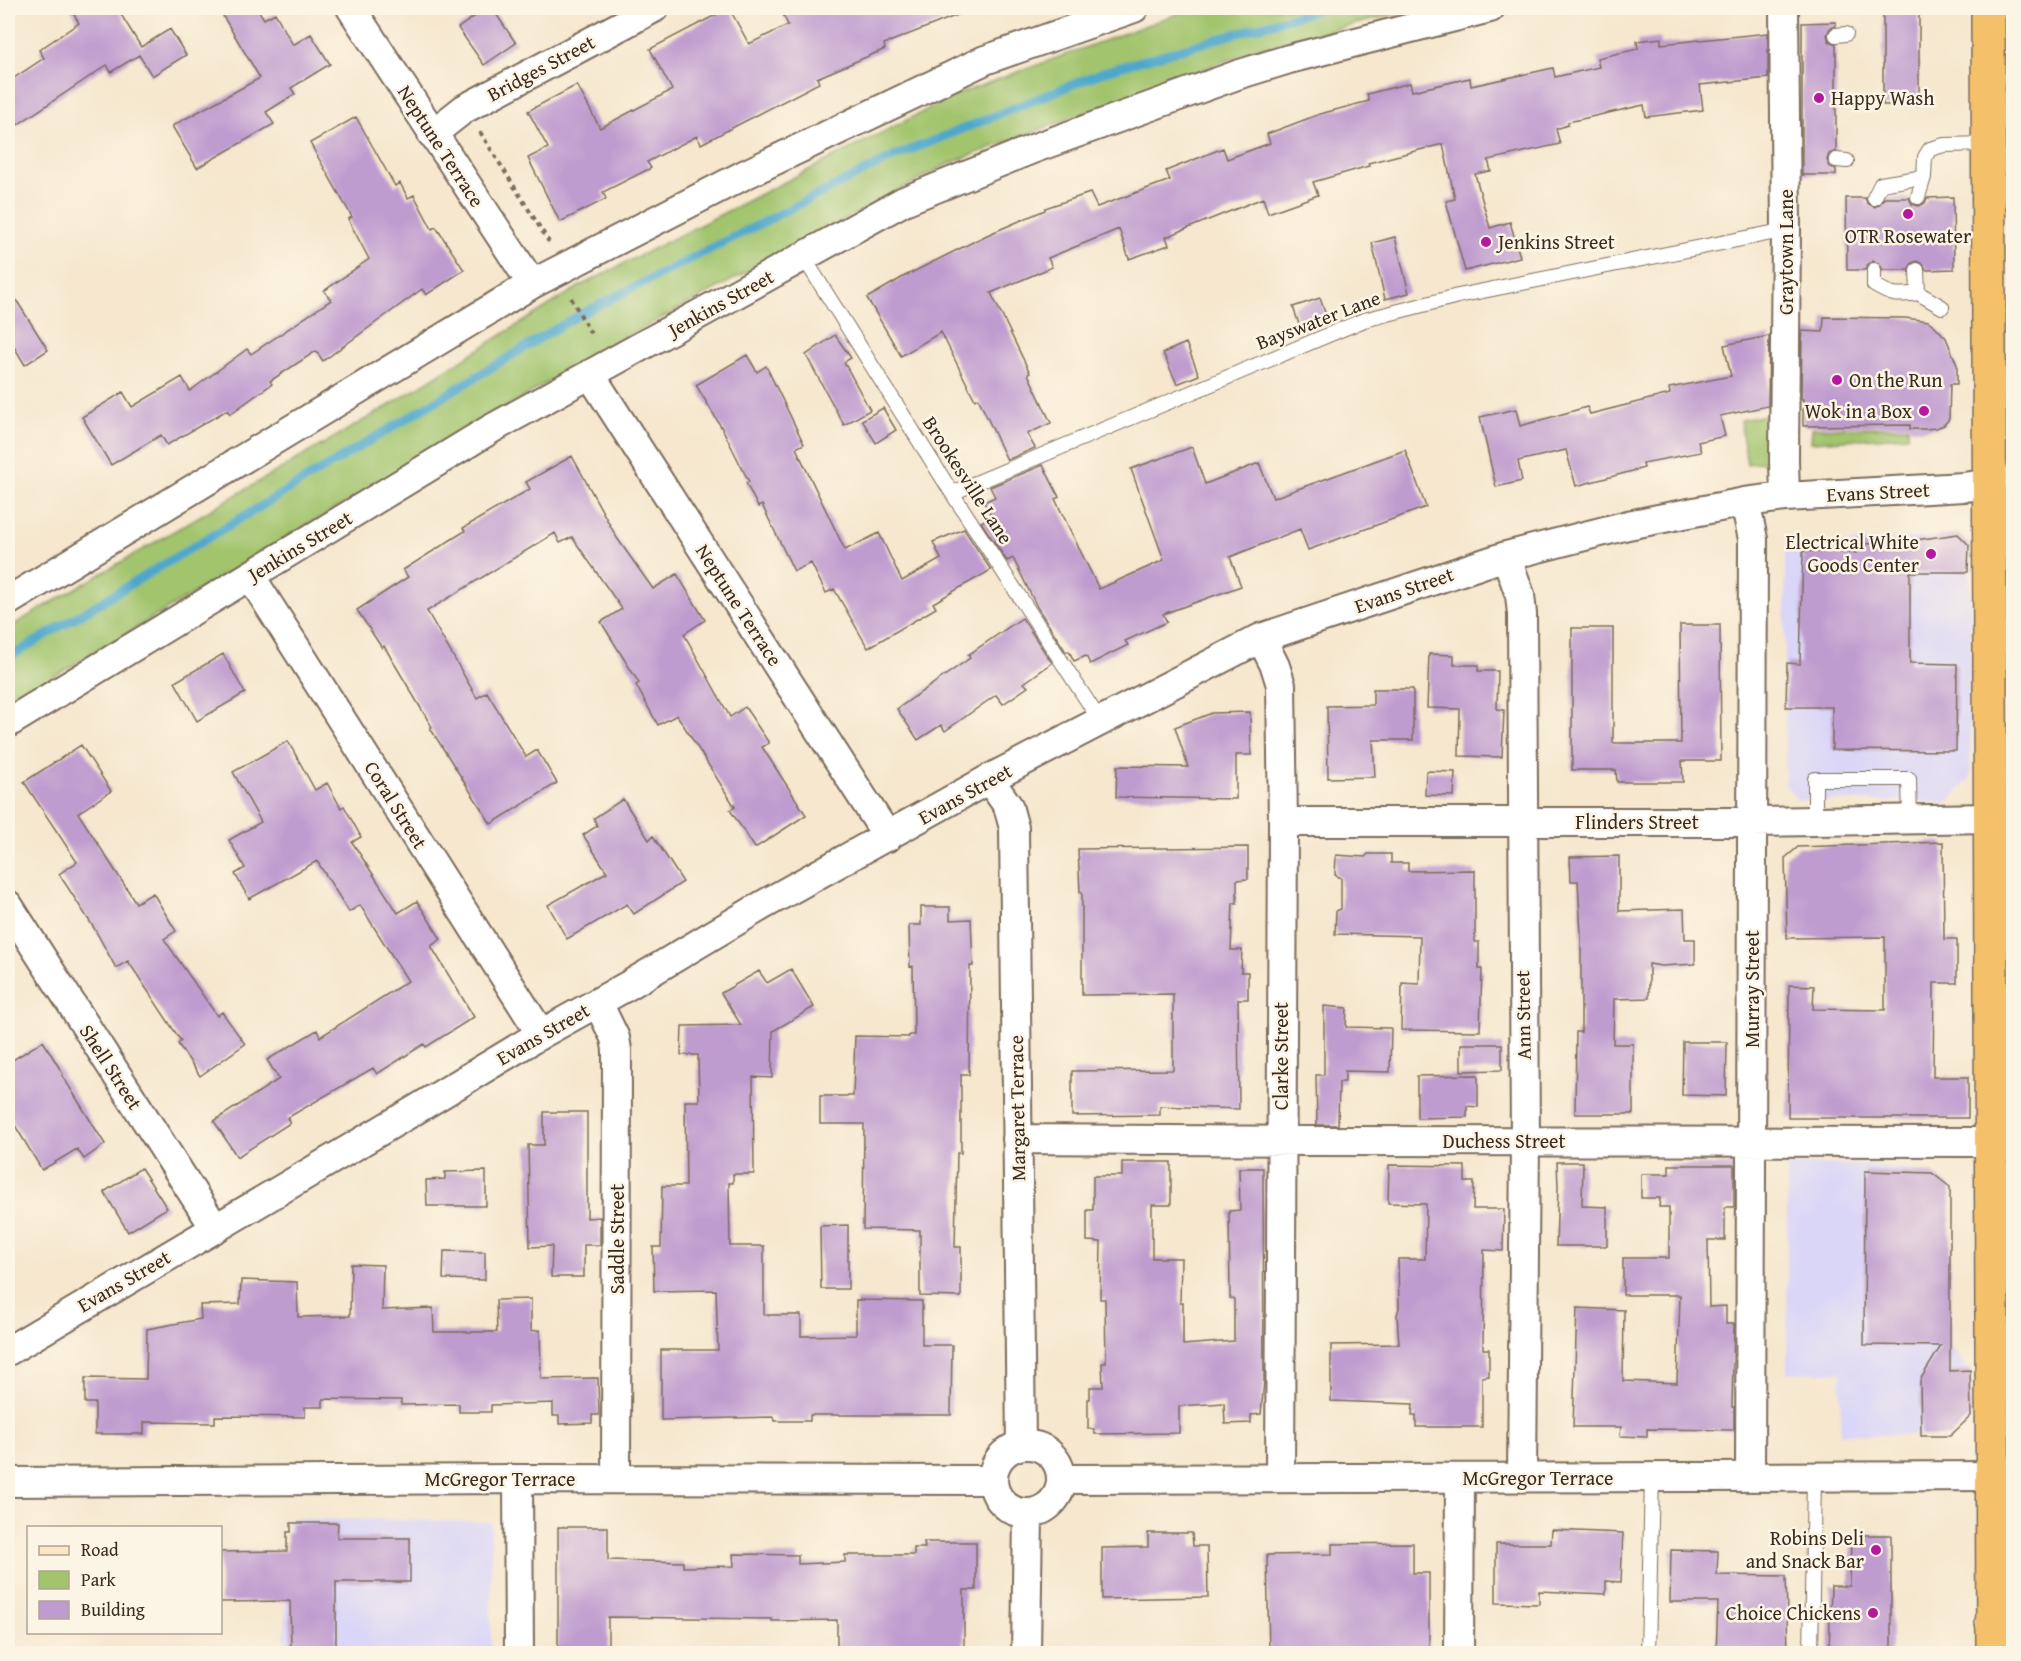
<svg xmlns="http://www.w3.org/2000/svg" width="2021" height="1661" viewBox="0 0 2021 1661" font-family="'Gentium Book Plus',serif">
  <style>
    .built { fill: #dad6f7 }
    .green { fill: #a2c46d; stroke: #6e7746; stroke-width: 1.5 }
    .lines { fill: none; stroke-linecap: round; stroke-linejoin: round }
    .stream { stroke: #4ea7cb; stroke-width: 9 }
    .building { fill: #bf9ccf }
    .lane-casing { stroke: #7c6c5c; stroke-width: 16 }
    .street-casing { stroke: #7c6c5c; stroke-width: 32 }
    .secondary-casing { stroke: #7c6c5c; stroke-width: 36 }
    .highway-casing { stroke: #7c6c5c; stroke-width: 36 }
    .path { stroke: #7c6c5c; stroke-width: 4; stroke-dasharray: 4.5 4.5; stroke-linecap: butt }
    .lane { stroke: #fff; stroke-width: 14 }
    .street { stroke: #fff; stroke-width: 28 }
    .secondary { stroke: #fbe6c3; stroke-width: 33 }
    .highway { stroke: #f4c16a; stroke-width: 33 }
    .poi-dot { fill: #b5179e; stroke: #fcf5e5; stroke-width: 2 }
    .labels { text-anchor: middle; stroke-width: 5; stroke-linejoin: round; paint-order: stroke }
    .street-label { font-size: 20px; fill: #3b2a1e; stroke: #fcf5e5 }
    .poi-label { font-size: 20px; fill: #3b2a1e; stroke: #fcf5e5; text-anchor: end }
  </style>
  <rect width="100%" height="100%" fill="#fcf5e5"/>
  <filter id="ink" filterUnits="userSpaceOnUse"><feTurbulence type="fractalNoise" baseFrequency=".0167" numOctaves="2"/><feDisplacementMap in="SourceGraphic" scale="12" xChannelSelector="R" yChannelSelector="G"/><feConvolveMatrix kernelMatrix="1 2 1 2 8 2 1 2 1" color-interpolation-filters="sRGB"/></filter>
  <filter id="wash" filterUnits="userSpaceOnUse"><feTurbulence type="fractalNoise" baseFrequency=".008" numOctaves="4" result="noise"/><feDisplacementMap in="SourceGraphic" scale="24" xChannelSelector="R" yChannelSelector="G"/><feGaussianBlur stdDeviation="1.35" result="paint"/><feColorMatrix in="noise" values="0 0 0 0 0 0 0 0 0 0 0 0 0 0 0 0 0 1.4 0 .05"/><feComposite in="paint" operator="in"/></filter>
  <g filter="url(#wash)">
    <rect width="100%" height="100%" fill="#f6e7ce"/>
    <path class="built" d="M1958,534l11,11 2,123 -1,111 -22,23 -151,-2 -12,-15v-237z
      M1869,1164l63,9 18,173 19,24 2,46 -21,20 -110,-2 1,-62 -54,1v-208z
      M289,1518l202,4v131l-207,1z"/>
    <path class="green" d="M1193,8h227l-157,39 -313,116 -348,187 -594,354v-76l382,-223 190,-119 378,-192z
      M1767,415l7,45 -27,4 -7,-44z
      M1908,427v9l-97,6 1,-14z"/>
    <g class="lines">
      <path class="stream" d="M8,658l571,-343 314,-158 213,-86 218,-63"/>
    </g>
    <g id="blocks">
      <path class="building" d="M70,8h47l24,39 29,-18 16,26 -34,21 -13,-21 -28,17 -4,-7 -99,66v-49l36,-24 -5,-8 40,-27z
        M237,8h20l7,11 11,-6 18,32 18,-11 19,30 -39,24 4,6 -29,18 8,12 -77,44 -25,-42 88,-48 -37,-62z
        M487,8h5l24,35 -32,22 -26,-37z
        M729,8l20,36 39,-19 -8,-17h193v1l-89,35 1,5 -68,29 2,5 -118,61 -4,-8 -50,26 4,6 -48,24 3,7 -46,23 -32,-64 20,-10 -20,-37 49,-26 23,43 72,-38 -22,-41z
        M1883,8h36v97h-36z
        M1836,22v4l-6,2 -3,7 2,6 7,3v107l-7,3 -2,6 3,7 6,2v6h-34v-152z
        M1768,33v45l-68,7 3,25 -57,7 -2,-12 -76,17v3l-12,4 4,15 -72,16 3,11 -16,3 15,54 20,-6 10,35 -55,14 -19,-70 9,-2 -12,-55 -75,19 1,3 -56,16 5,13 -50,18 -5,-15 -97,39 3,8 -40,14 -10,-30 -71,29 4,9 -61,26 39,80 -2,1 23,49 -24,11 8,14 -28,12 -29,-62 -3,2 -34,-68 -40,24 -34,-58 38,-22 82,-41 58,-25v-2l45,-15 7,14 73,-27 -4,-9 57,-23 4,11 43,-16 -3,-9 53,-20 49,-13 -2,-7 43,-11 2,8 58,-13 1,8 82,-18 2,9 44,-10 -2,-9 41,-9 -1,-8 24,-3v6z
        M356,117l39,69 5,-3 8,15 6,-3 18,34 4,-2 28,43 -38,25 -4,-6 -99,72 -7,-10 -46,30 2,3 -42,30 -3,-4 -60,35 -6,-10 -50,30 -29,-48 41,-25 9,15 50,-30 8,14 57,-42 4,5 80,-54 -7,-9 45,-32 -21,-40 4,-2 -42,-74z
        M1953,197l1,72 -28,1 -2,-5 -7,-4 -5,2 -4,7h-25l-4,-7 -6,-2 -6,4 -2,5h-18l-1,-72h19l2,5 7,4 5,-2 5,-7h25l3,6 7,2 6,-3 2,-5z
        M1395,237l14,56 -24,6 -13,-56z
        M8,287l40,63 -23,15 -17,-28z
        M1320,298l8,23 -27,9 -8,-23z
        M1824,317l81,1 23,3 7,5 11,12 11,27v19h-7l-1,35 -5,6 -8,3 -11,1h-15v-4l-107,1v-27h-2l1,-68 21,1z
        M835,335l16,23 -7,4 26,48 -26,15 -38,-70z
        M1769,336l-1,70 -48,10 5,20 -27,6 3,10 -58,11 1,5 -68,18 -10,-36 -48,11 4,20 -26,6 -16,-70 36,-8 4,17 67,-19 3,7 80,-20 -1,-6 62,-12 -7,-31z
        M1186,343l13,32 -22,9 -14,-31z
        M747,355l10,17 9,-6 38,78 -8,4 49,102 34,-17 23,48 39,-22 -8,-17 31,-13 27,41 -58,33 3,5 -68,40 -34,-59 -8,4 -15,-30 -17,8 -32,-66 -4,2 -12,-24 3,-1 -26,-52 -27,-45z
        M883,408l13,22 -20,13 -14,-23z
        M1192,447l13,37 54,-21 14,35 132,-48 21,57 -118,43 -8,-21 -70,28 11,29 -78,28 4,8 -42,19 3,4 -38,19 -4,-8 -12,5 -5,-10 -3,1 -29,-45 -24,-49 -6,3 -26,-39 11,-5 -8,-15 11,-5 -5,-10 53,-22 16,32 -4,2 44,90 65,-29 -33,-91z
        M572,456l45,82 36,51 24,-15 28,46 -21,14 46,83 15,-10 24,36 -7,4 44,68 -51,33 -25,-38 5,-3 -58,-92 -19,10 -22,-40 3,-2 -38,-61 21,-13 -50,-72 -12,6 -5,-10 -128,78 50,87 10,-6 39,65 11,-7 20,33 -66,41 -61,-96 2,-1 -48,-81 -2,2 -25,-38 51,-33 -5,-7 62,-39 -2,-3 67,-39 -4,-7z
        M1958,534l11,11 -1,27h-58v91l47,1 -1,87 -124,-1v-43h-46l1,-44 13,1 3,-113 53,2v-9l38,-1z
        M1022,618l30,45 -28,20 4,4 -25,17 -7,-9 -51,36 -4,-6 -23,15 -21,-31 73,-51 -2,-3z
        M1680,625h40l1,136h-39l1,21h-66l-1,-12h-44v-142h41v115h68z
        M223,654l22,39 -48,28 -22,-39z
        M1429,654l25,1v10h25l-1,6h20l-1,38 7,1 -2,47 -43,-1 1,-47 -33,-1z
        M1373,689h40v51h-40l2,37 -47,1 -1,-72 46,-1z
        M1250,712l1,43h-15v44l-120,-2 1,-31 71,1 -13,-40 37,-14z
        M288,741l27,49 12,-7 14,25 3,-2 17,31 -9,5 46,71 19,-12 24,38 -10,7 43,71 -48,30 -2,-3 -47,30 -4,-6 -86,50 3,5 -53,34 -23,-36 65,-42 -12,-19 50,-30 3,7 88,-56 -48,-76 -11,7 -32,-51 -68,38 -14,-25 10,-6 -16,-28 32,-18 -28,-50z
        M81,745l30,46 -33,22 58,90 17,-10 23,38 -12,8 53,77 5,-4 23,32 -45,32 -22,-32 3,-3 -53,-80 -12,7 -22,-40 -35,-54 18,-12 -53,-80z
        M1426,771l29,1 -1,24 -29,-1z
        M623,799l26,41 4,-4 30,46 -49,32 -7,-10 -60,35 -19,-34 59,-33 -24,-37 14,-9 -3,-8z
        M1943,842l1,97h13v44h-23l-1,94h35v41h-180l1,-133 25,1 -1,23 72,1v-73l-98,1 -2,-80 13,-11z
        M1248,847v32l-11,1v23h-4l-2,47h11l-1,22h7v27h-10l1,110 -79,-3v9l-88,1v-45l101,-1v-76l-91,1v-103h-2l-2,-43z
        M1368,854h23v9h17v8l67,-1v72h4v27h3l-2,62 -79,-1 1,-47 17,1 1,-48 -85,-2 1,-23 5,-2v-31l-6,-3 1,-20 29,2z
        M1619,856v55l65,-2 1,30h10v25l-34,2 -12,-2v34l-35,1 -1,45h20v70h-58l1,-82h5v-98l-3,-53h-7l-1,-24z
        M921,907h29v13l21,-1 2,47h-3l-1,109h-8v78h-4l-2,94h6v50l-41,-1v-66l-57,-1 1,-105h-44v-28h33l2,-60 54,1v-2h5l-1,-69 -3,1 -1,-42h12z
        M791,969l23,38 -41,24 -1,47 -19,-1 1,97h-21v9h-4l1,63h34v69h37v21l55,-1v-35l66,1v44h30l-1,70h-141v6h-35l-1,-4 -113,3v-70h57l-2,-60 -62,1 -1,-44h8l1,-61h24l-1,-85h14l-1,-46h-17l1,-29 59,-1 -20,-32 38,-22 8,12z
        M1324,1006l23,2 -1,19 45,1 -1,44 -45,-1v11h-6l-1,43h-21l-1,-50h8z
        M43,1041l20,33 -1,1 43,69 -21,15 -7,-10 -35,21 -34,-56v-51z
        M1683,1042h44l-1,54 -44,-1z
        M1461,1044h41v26l-41,1z
        M1478,1075v32l-11,-1v11l-50,1v-42z
        M544,1112h43v106l13,-1v28h-16v32h-33l1,-31 -22,1 -2,-102h16z
        M1122,1162h49v43h-19v53h29l-1,45h3v42l51,-4v-42l-4,-1 -1,-87 11,-1 -1,-42h24l1,213 -3,33 -10,1v8l-26,1 -1,-21 -45,3v27l-84,1 -1,-5h-6v-30h2v-12h13l-1,-24h4l-1,-64h-5l1,-57 -14,-1v-31h6v-34h29z
        M1557,1162h26l-1,44 25,1v39h-51l2,-59z
        M1389,1165l76,1v16h9l-1,27h31l-1,42 -19,-1 -1,99h6v27l-7,1v50h-66v-12h-4l1,-11 -82,-3v-56l68,-1 -2,-29 2,-7 -1,-49h27l1,-55 -38,-1z
        M1669,1165h65v42h-9v33h-17l1,67 17,-1v18h8l-2,83h2v23l-87,-1v8l-27,-1 1,-9h-48l4,-119 47,2 -1,71 54,2 3,-88h-57v-37h46v-51h-10l1,-9h-19v-24h28z
        M141,1168l26,40 -39,24 -24,-40z
        M486,1171v35h-59l-1,-26 19,-1v-7z
        M1865,1171l67,2 18,14v184l20,-1 1,46 -21,20h-29l-1,-56 21,-34 -77,-1z
        M848,1225v64h-27l-1,-63z
        M444,1251l41,1v28l-42,-1z
        M351,1264l32,1 -1,45 51,-2 1,24h63l-1,-32 35,-1v32l9,-1 1,49 57,-1 1,37h-7v8l-33,1v-8h-6v-13l-62,2v7h-32v-8l-58,1v-5l-78,-1v8h-18v10l-90,-1v7l-71,-1v12h-49v-31h-10v-25l61,1 1,-50 54,-10 -1,-14 40,-1 1,-24 56,2 1,35 52,-1z
        M291,1523h47l-1,15h73v44h-74v71h-45l-1,-52 -70,1v-50l67,-1v-19h4z
        M558,1527h50v33l75,2v5l51,-1 -1,-12 65,1v9l47,-2v-7h69v-7h11l-1,-6h52v48h-12v63h-127v-33l-65,1v-2l-164,-2v36h-39v-2h-11z
        M1552,1530l71,3 -2,49 -15,-1v13l-67,-3v13l-43,-1v-59h55z
        M1148,1533h44l1,13h14l1,51 -106,2v-51l46,-1z
        M1851,1535h40v118h-62l2,-67h19z
        M1413,1543v30h16v80l-160,-1 -2,-97 65,-1v-10z
        M1671,1550l47,1 -1,24 69,1 2,77h-72l2,-51h-48z"/>
    </g>
  </g>
  <g filter="url(#ink)">
    <use href="#blocks" fill-opacity="0" stroke="#7c6c5c" stroke-width="1.5"/>
    <g class="lines">
      <g class="lane-casing">
        <path id="lane" d="M1836,35l10,-1
          M1836,160l11,1
          M1918,197l6,-20 1,-20 5,-8 14,-4 45,-1
          M1874,198l7,-14 43,-7
          M804,258l148,235 149,229
          M1874,270v15c18,11 23,11 44,8
          M1917,270l1,23 24,14
          M952,493l412,-173 94,-24 328,-66
          M1815,821v-42h94l1,41
          M1648,1654l4,-177
          M1811,1654l3,-177"/>
      </g>
      <g class="street-casing">
        <path id="street" d="M351,8l181,276
          M1784,8l2,222 -2,230 1,37
          M432,134l32,-25 190,-101
          M590,374l298,463
          M1745,502l8,37 -3,938
          M1506,556l14,39 2,19 3,527 -3,336
          M251,577l290,457
          M8,601l524,-317 212,-109 241,-115 149,-52
          M1261,638l14,28 6,19 2,137 -3,656
          M8,723l483,-294 413,-228 131,-53 202,-73 52,-16 201,-51
          M989,779l19,27 6,22 7,617
          M1283,822h470l238,-4
          M8,905l207,323
          M598,1003l17,35 2,12 -1,429
          M1017,1139l290,2 683,1
          M8,1351l404,-239 129,-78 88,-49 134,-80 226,-126 272,-141 245,-82 122,-31 117,-23 40,-5 179,-10 50,-6
          M993 1479a34 34 0 1 1 68 0a34 34 0 1 1-68 0Z
          M518,1479l1,175
          M1062,1479l952,-3
          M8,1482l510,-3 474,1
          M1026,1654l2,-140
          M1459,1654l1,-176"/>
      </g>
      <g class="secondary-casing">
        <path id="secondary" d="M1992,1622h22"/>
      </g>
      <g class="highway-casing">
        <path id="highway" d="M1988,8l5,1646"/>
      </g>
      <path class="path" d="M480,132l69,110
        M571,298l20,36"/>
      <use href="#lane" class="lane"/>
      <use href="#street" class="street"/>
      <use href="#secondary" class="secondary"/>
      <use href="#highway" class="highway"/>
    </g>
  </g>
  <g class="poi-dot">
    <circle cx="1819" cy="98" r="6"/>
    <circle cx="1908" cy="214" r="6"/>
    <circle cx="1486" cy="242" r="6"/>
    <circle cx="1837" cy="380" r="6"/>
    <circle cx="1924" cy="411" r="6"/>
    <circle cx="1931" cy="554" r="6"/>
    <circle cx="1876" cy="1550" r="6"/>
    <circle cx="1873" cy="1613" r="6"/>
  </g>
  <g class="labels">
    <g class="street-label">
      <text transform="translate(541 68) rotate(-28)" y="7">Bridges Street</text>
      <text transform="translate(441 146) rotate(57)" y="7">Neptune Terrace</text>
      <text transform="translate(1786 252) rotate(-90)" y="7">Graytown Lane</text>
      <text transform="translate(721 303) rotate(-29)" y="7">Jenkins Street</text>
      <text transform="translate(1318 320) rotate(-21)" y="7">Bayswater Lane</text>
      <text transform="translate(968 480) rotate(57)" y="7">Brookesville Lane</text>
      <text transform="translate(1878 492) rotate(-3)" y="7">Evans Street</text>
      <text transform="translate(300 546) rotate(-31)" y="7">Jenkins Street</text>
      <text transform="translate(1404 590) rotate(-19)" y="7">Evans Street</text>
      <text transform="translate(739 605) rotate(57)" y="7">Neptune Terrace</text>
      <text transform="translate(965 794) rotate(-29)" y="7">Evans Street</text>
      <text transform="translate(396 805) rotate(58)" y="7">Coral Street</text>
      <text x="1637" y="829">Flinders Street</text>
      <text transform="translate(1752 989) rotate(-90)" y="7">Murray Street</text>
      <text transform="translate(1523 1015) rotate(-91)" y="7">Ann Street</text>
      <text transform="translate(543 1034) rotate(-30)" y="7">Evans Street</text>
      <text transform="translate(1281 1056) rotate(-90)" y="7">Clarke Street</text>
      <text transform="translate(111 1067) rotate(57)" y="7">Shell Street</text>
      <text transform="translate(1017 1108) rotate(-91)" y="7">Margaret Terrace</text>
      <text x="1504" y="1148">Duchess Street</text>
      <text transform="translate(617 1239) rotate(-90)" y="7">Saddle Street</text>
      <text transform="translate(124 1281) rotate(-30)" y="7">Evans Street</text>
      <text x="1538" y="1485">McGregor Terrace</text>
      <text x="500" y="1486">McGregor Terrace</text>
    </g>
    <g class="poi-label">
      <text x="1831" y="105" text-anchor="start">Happy Wash</text>
      <text x="1908" y="243" text-anchor="middle">OTR Rosewater</text>
      <text x="1498" y="249" text-anchor="start">Jenkins Street</text>
      <text x="1849" y="387" text-anchor="start">On the Run</text>
      <text x="1912" y="418">Wok in a Box</text>
      <text x="1919" y="549">Electrical White<tspan x="1919" dy="23">Goods Center</tspan></text>
      <text x="1864" y="1545">Robins Deli<tspan x="1864" dy="23">and Snack Bar</tspan></text>
      <text x="1861" y="1620">Choice Chickens</text>
    </g>
  </g>
  <rect width="2021" height="1661" fill="none" stroke="#fcf5e5" stroke-width="30"/>
  <rect x="27" y="1526" width="195" height="108" fill="#fcf5e5" stroke="#afa495" stroke-width="1.5"/>
  <rect x="39" y="1546" width="30" height="9" fill="#fbe6c3" stroke="#afa495" stroke-width="1.5"/>
  <text x="81" y="1556" font-size="18" fill="#3b2a1e">Road</text>
  <rect x="39" y="1571" width="30" height="18" fill="#a2c46d" stroke="#afa495" stroke-width="1.5"/>
  <text x="81" y="1586" font-size="18" fill="#3b2a1e">Park</text>
  <rect x="39" y="1601" width="30" height="18" fill="#bf9ccf" stroke="#afa495" stroke-width="1.5"/>
  <text x="81" y="1616" font-size="18" fill="#3b2a1e">Building</text>
</svg>
